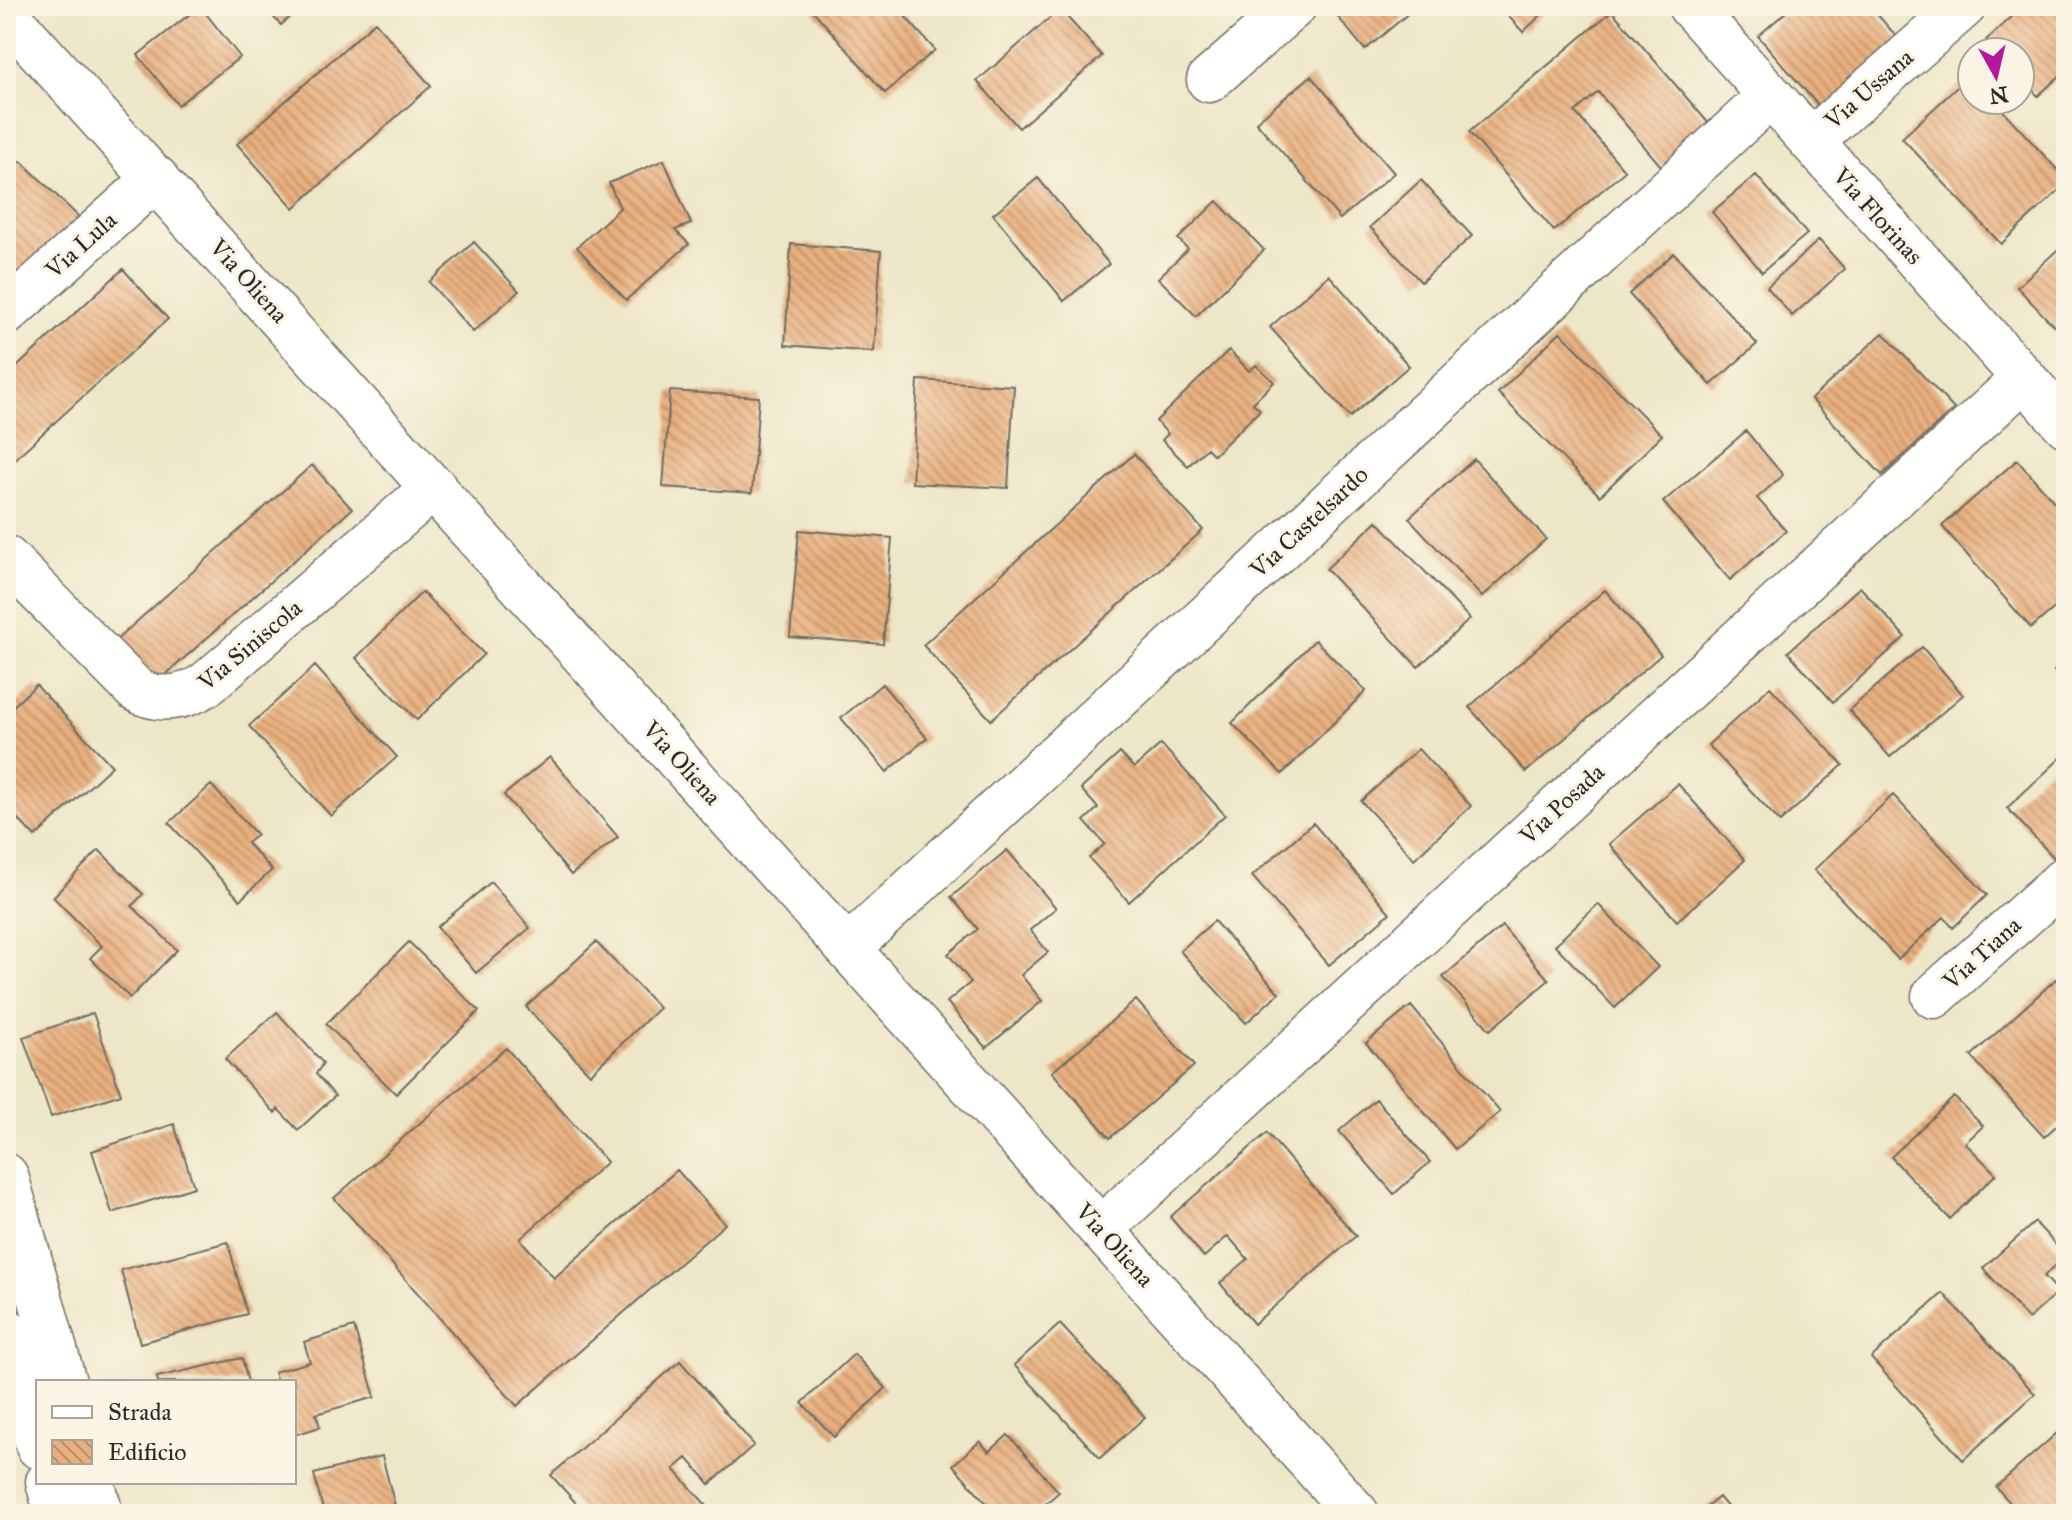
<svg xmlns="http://www.w3.org/2000/svg" width="2072" height="1520" viewBox="0 0 2072 1520" font-family="'IM FELL Great Primer',serif">
  <style>
    .building { fill: url(#building-back-hatch) }
    .lines { fill: none; stroke-linecap: round; stroke-linejoin: round }
    .minor-casing { stroke: #6f6c62; stroke-width: 47 }
    .minor { stroke: #fff; stroke-width: 44 }
    .labels { text-anchor: middle; stroke-width: 6; stroke-linejoin: round; paint-order: stroke }
    .street-label { font-size: 24px; fill: #2b2b2b; stroke: #fcf5e5 }
  </style>
  <defs>
    <pattern id="building-back-hatch" width="6" height="6" patternUnits="userSpaceOnUse" patternTransform="scale(2)"><rect width="6" height="6" fill="#e9b07f"/><path d="M-1 5l2 2M0 0l6 6M5-1l2 2" fill="none" stroke="#bd8f68"/></pattern>
  </defs>
  <rect width="100%" height="100%" fill="#fcf5e5"/>
  <filter id="ink" filterUnits="userSpaceOnUse"><feTurbulence type="fractalNoise" baseFrequency=".0125" numOctaves="2"/><feDisplacementMap in="SourceGraphic" scale="16" xChannelSelector="R" yChannelSelector="G"/><feConvolveMatrix kernelMatrix="1 2 1 2 8 2 1 2 1" color-interpolation-filters="sRGB"/></filter>
  <filter id="wash" filterUnits="userSpaceOnUse"><feTurbulence type="fractalNoise" baseFrequency=".006" numOctaves="4" result="noise"/><feDisplacementMap in="SourceGraphic" scale="32" xChannelSelector="R" yChannelSelector="G"/><feGaussianBlur stdDeviation="1.8" result="paint"/><feColorMatrix in="noise" values="0 0 0 0 0 0 0 0 0 0 0 0 0 0 0 0 0 1.4 0 .05"/><feComposite in="paint" operator="in"/></filter>
  <g filter="url(#wash)">
    <rect width="100%" height="100%" fill="#ede6c7"/>
    <g id="blocks">
      <path class="building" d="M200,6l40,51 -62,48 -40,-50z
        M263,6h39l-21,19z
        M809,6h87l39,44 -50,43z
        M1339,6h78l-52,44 -32,-39z
        M1499,6h52l-28,26z
        M1793,6h77l32,37 -79,68 -65,-75z
        M2024,6l42,1v63l-28,26 -18,-20v-24h-23l-11,-12z
        M1060,9l42,47 -83,72 -42,-47z
        M1612,11l98,114 -49,41 -63,-74 -23,20 50,59 -71,60 -85,-99z
        M375,22l56,64 -137,122 -57,-64z
        M1970,75l2,3v22h21l73,79v5l-65,60 -99,-106z
        M1311,76l83,97 -54,46 -84,-97z
        M664,160l27,64 -16,6 14,14 -63,56 -49,-53 43,-39 -11,-25z
        M21,161l62,60 -63,63 -14,-15v-93z
        M1756,175l51,59 -45,38 -50,-60z
        M1038,178l71,86 -45,37 -71,-87z
        M1421,180l51,56 -51,46 -51,-55z
        M1217,201l47,49 -68,66 -38,-38 30,-29 -10,-10z
        M1819,240l26,29 -53,47 -25,-29z
        M474,242l45,49 -46,41 -44,-50z
        M2066,242v97l-49,-52z
        M791,244l90,7 -7,101 -89,-7z
        M1674,253l83,91 -46,41 -82,-91z
        M123,269l45,50 -162,148v-90z
        M1329,275l80,91 -59,51 -80,-90z
        M1560,332l102,103 -62,61 -102,-103z
        M1883,333l71,76 -72,66 -71,-76z
        M1229,350l20,21 7,-6 18,17 -21,21 7,7 -46,45 -7,-7 -19,18 -26,-26 6,-6 -12,-13z
        M918,380l96,6 -6,102 -96,-5z
        M670,391l89,6 -7,96 -89,-6z
        M1746,431l37,44 -26,23 29,33 -56,49 -67,-78z
        M1134,454l69,76 -212,190 -68,-75z
        M1474,459l72,80 -64,58 -73,-79z
        M2017,460l49,55v83l-35,30 -89,-102z
        M312,465l40,44 -198,176 -40,-43z
        M1377,521l93,98 -52,48 -92,-98z
        M799,530l93,8 -9,106 -93,-7z
        M1860,587l45,50 -72,65 -45,-50z
        M1605,590l56,65 -135,117 -57,-65z
        M422,592l62,62 -67,66 -61,-62z
        M1315,640l51,51 -84,83 -50,-51z
        M1922,647l41,48 -73,62 -41,-47z
        M2066,661v25l-12,-15z
        M315,666l82,91 -66,59 -82,-90z
        M882,684l45,54 -40,34 -46,-54z
        M36,685l76,81 -77,71 -29,-31v-93z
        M1770,687l73,78 -63,57 -72,-77z
        M1161,744l64,71 -96,87 -40,-44 16,-14 -21,-23 14,-13 -17,-19 39,-36 14,15z
        M1418,749l53,57 -57,53 -53,-58z
        M2066,753v93l-12,12 -47,-50z
        M550,757l68,80 -47,38 -67,-80z
        M1678,784l67,76 -68,61 -68,-77z
        M211,785l46,50 -10,8 25,27 -32,30 -71,-77z
        M1893,795l94,100 -34,33 -9,-11 -46,42 -84,-89z
        M1313,823l77,90 -61,52 -77,-89z
        M99,850l44,44 -11,12 45,44 -47,48 -40,-40 12,-12 -49,-49z
        M1007,850l49,58 -26,22 18,22 -27,23 21,26 -56,47 -39,-46 24,-20 -23,-28 30,-25 -27,-32z
        M491,882l39,46 -54,45 -39,-46z
        M1598,904l60,63 -43,41 -60,-63z
        M1214,921l65,72 -33,30 -66,-72z
        M1502,926l47,54 -59,50 -47,-53z
        M409,942l70,69 -83,83 -70,-70z
        M596,942l63,66 -69,66 -64,-67z
        M2056,979l10,11v127l-22,20 -73,-81z
        M1136,1000l58,66 -84,72 -58,-66z
        M1411,1006l89,106 -45,37 -89,-106z
        M277,1012l46,51 -7,11 19,22 -37,34 -20,-21 -3,4 -50,-54z
        M93,1013l28,81 -70,23 -28,-80z
        M506,1048l101,114 -87,77 34,39 123,-108 48,54 -208,182 -183,-208z
        M1954,1097l29,29 -18,17 31,31 -46,45 -59,-62z
        M1376,1099l54,63 -36,32 -55,-63z
        M174,1124l20,63 -82,26 -20,-62z
        M1267,1133l89,103 -102,88 -34,-41 28,-24 -20,-23 -24,21 -34,-40z
        M2035,1222l31,34 -22,20 15,16 -31,27 -45,-51z
        M228,1242l19,72 -107,29 -19,-73z
        M1943,1293l92,101 -72,66 -92,-102z
        M1060,1324l85,93 -45,41 -86,-93z
        M354,1327l21,70 -59,17 4,13 -26,8v-53h-17l-3,-10 36,-10 -6,-20z
        M854,1354l32,34 -52,49 -32,-34z
        M242,1358l6,24h-90l-1,-5z
        M680,1361l74,84 -44,39 -23,-26 -13,11 40,45h-132l2,-2 -33,-37z
        M2066,1425v89h-46l-24,-27z
        M1008,1435l51,57 -25,22h-38l-43,-49 27,-24 9,11z
        M382,1456l15,58h-73l-10,-40z
        M1719,1497l14,17h-35z"/>
    </g>
  </g>
  <g filter="url(#ink)">
    <use href="#blocks" fill-opacity="0" stroke="#6f6c62" stroke-width="2"/>
    <g class="lines">
      <g class="minor-casing">
        <path id="minor" d="M1690,6l376,419
          M6,14l1351,1500
          M1209,80l85,-74
          M1811,141l153,-135
          M6,313l150,-135
          M6,558l129,131c23,14 49,9 70,-4l229,-198
          M848,948l922,-852
          M1934,996l132,-118
          M6,1176l58,206
          M1101,1229l923,-851
          M6,1330l32,116
          M48,1482l9,32
          M92,1482l9,32"/>
      </g>
      <use href="#minor" class="minor"/>
    </g>
  </g>
  <g class="labels">
    <g class="street-label">
      <text transform="translate(1869 89) rotate(-41)" y="8">Via Ussana</text>
      <text transform="translate(1878 216) rotate(48)" y="8">Via Florinas</text>
      <text transform="translate(81 245) rotate(-42)" y="8">Via Lula</text>
      <text transform="translate(249 281) rotate(48)" y="8">Via Oliena</text>
      <text transform="translate(1309 522) rotate(-43)" y="8">Via Castelsardo</text>
      <text transform="translate(250 645) rotate(-40)" y="8">Via Siniscola</text>
      <text transform="translate(682 763) rotate(48)" y="8">Via Oliena</text>
      <text transform="translate(1562 804) rotate(-43)" y="8">Via Posada</text>
      <text transform="translate(1982 953) rotate(-42)" y="8">Via Tiana</text>
      <text transform="translate(1115 1245) rotate(48)" y="8">Via Oliena</text>
    </g>
  </g>
  <rect width="2072" height="1520" fill="none" stroke="#fcf5e5" stroke-width="32"/>
  <rect x="36" y="1380" width="260" height="104" fill="#fcf5e5" stroke="#a8a49b" stroke-width="2"/>
  <rect x="52" y="1406" width="40" height="12" fill="#ffffff" stroke="#a8a49b" stroke-width="2"/>
  <text x="108" y="1420" font-size="24" fill="#2b2b2b">Strada</text>
  <rect x="52" y="1440" width="40" height="24" fill="url(#building-back-hatch)" stroke="#a8a49b" stroke-width="2"/>
  <text x="108" y="1460" font-size="24" fill="#2b2b2b">Edificio</text>
  <g transform="translate(1996 76) rotate(172)"><circle r="38" fill="#fcf5e5" stroke="#a8a49b" stroke-width="2"/>
  <path d="M0-6L14 30L0 20L-14 30Z" fill="#b5179e"/>
  <text y="-12" font-size="22" font-weight="bold" text-anchor="middle" fill="#2b2b2b">N</text>
  </g>
</svg>
